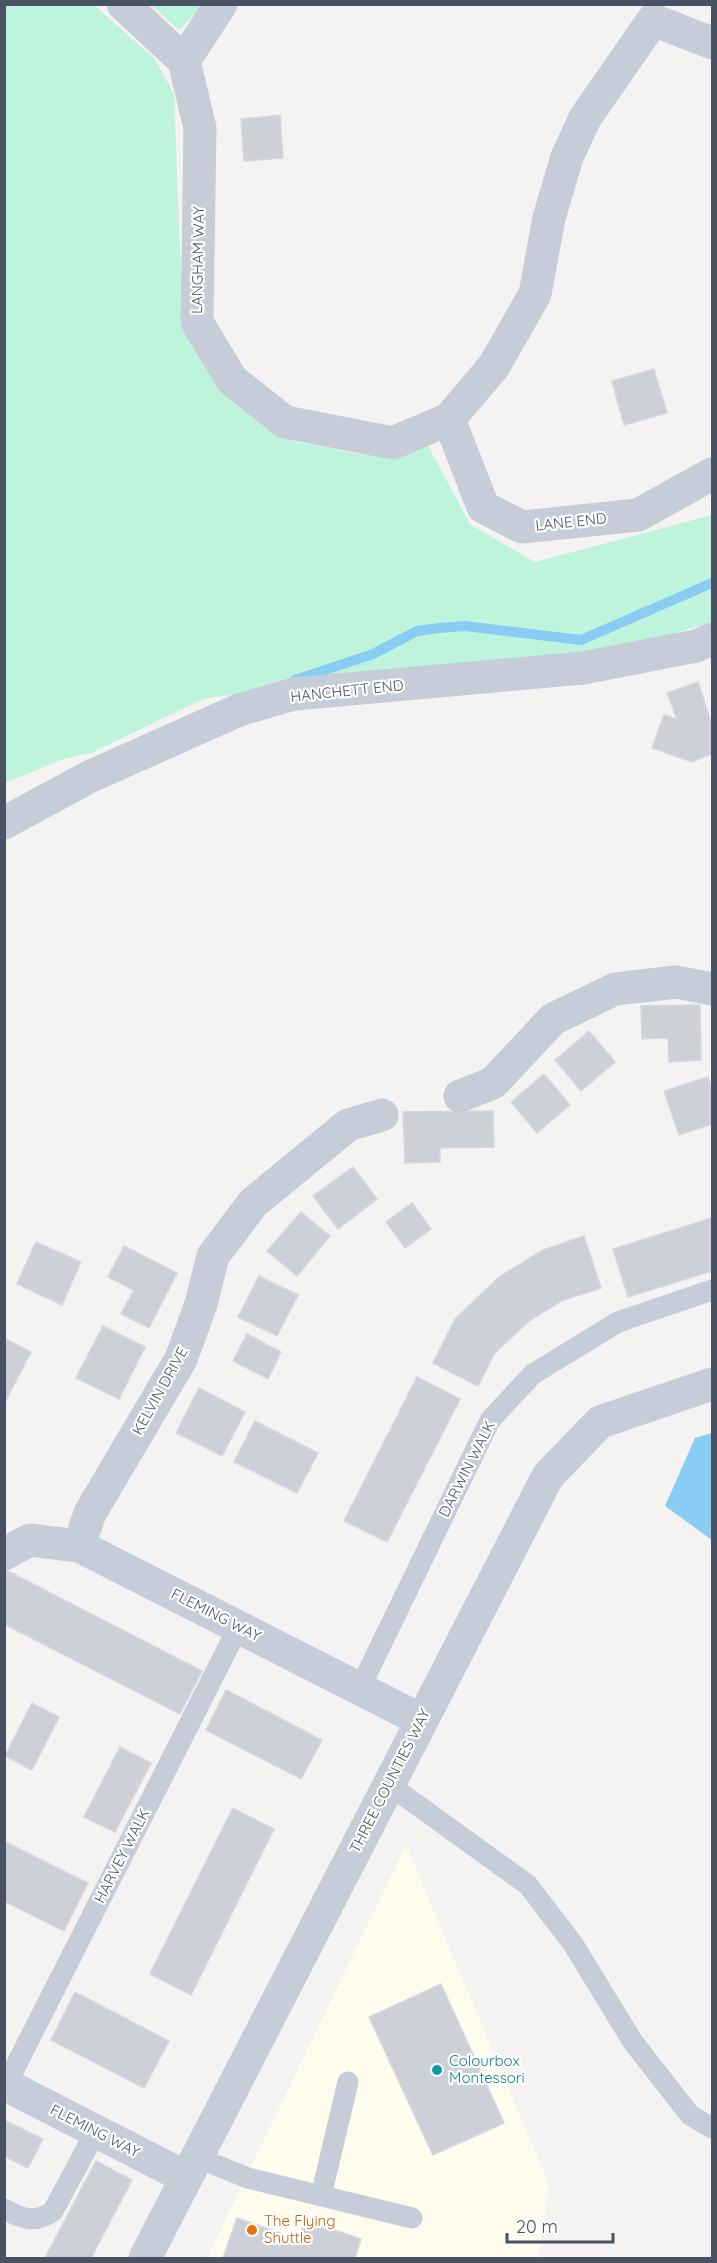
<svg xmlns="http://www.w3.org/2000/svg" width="717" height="2263" viewBox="0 0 717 2263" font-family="Quicksand,sans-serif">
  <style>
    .commercial { fill: #fefced }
    .green { fill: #bff4dc }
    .water { fill: #89cdf4 }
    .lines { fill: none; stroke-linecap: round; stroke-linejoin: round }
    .stream { stroke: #89cdf4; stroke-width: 10 }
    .building { fill: #ced0d8; stroke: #d6d7de; stroke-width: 1.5 }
    .lane { stroke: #c6ccd8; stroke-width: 21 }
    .street { stroke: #c6ccd8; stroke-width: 33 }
    .culture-dot { fill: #0f9aa8; stroke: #fff; stroke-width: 2 }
    .food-dot { fill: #e8710a; stroke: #fff; stroke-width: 2 }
    .labels { text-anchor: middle; stroke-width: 4.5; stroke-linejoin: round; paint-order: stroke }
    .street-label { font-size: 15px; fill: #485262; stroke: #fff }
    .culture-label { font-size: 15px; fill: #0d838f; stroke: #fff; text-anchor: start }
    .food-label { font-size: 15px; fill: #c56008; stroke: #fff; text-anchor: start }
  </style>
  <rect width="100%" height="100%" fill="#f5f3f2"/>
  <path class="commercial" d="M406,1845l143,340 -11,73h-331z"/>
  <path class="green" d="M5,5h89l61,54 19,35 8,210 42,86 69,51 72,14 60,-15 45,84 65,38 177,-47v107l-87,26 -329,37 -93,14 -112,54 -28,6 -58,24z
    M151,5h53l-25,25z"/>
  <path class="water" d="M712,1433v107l-47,-34 30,-68z"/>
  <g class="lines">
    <path class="stream" d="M295,680l78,-26 44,-23 23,-3 25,-2 116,14 131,-57"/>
  </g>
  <path class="building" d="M280,115l3,43 -39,3 -3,-42z
    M654,369l13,44 -43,12 -12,-44z
    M698,682l14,43v29l-20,8 -40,-14 12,-33 13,4 -10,-26z
    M700,1005l1,55 -32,2 -1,-24 -26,1 -1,-33z
    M589,1031l26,31 -34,29 -26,-31z
    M544,1074l26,31 -33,28 -26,-31z
    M708,1077l4,13v34l-33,11 -15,-44z
    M493,1111l1,36 -54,1v14l-35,1 -2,-51z
    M353,1167l24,32 -39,30 -25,-33z
    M412,1203l19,26 -26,19 -19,-26z
    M301,1212l29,24 -33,40 -30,-25z
    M712,1218v53l-84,26 -15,-48z
    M584,1236l17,52 -40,13 -32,20 -35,33 -16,32 -45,-23 22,-44 44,-42 44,-27z
    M36,1242l45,20 -19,43 -45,-21z
    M124,1246l53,27 -28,55 -28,-14 13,-24 -26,-13z
    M259,1276l39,19 -21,41 -39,-19z
    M103,1326l42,21 -26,52 -43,-21z
    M247,1334l34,18 -13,27 -35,-18z
    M4,1338l27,14 -27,52z
    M417,1377l43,22 -73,143 -43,-21z
    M199,1388l46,24 -23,44 -46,-23z
    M255,1421l63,32 -21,40 -63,-31z
    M4,1569l198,102 -22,43 -176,-90z
    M226,1690l96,50 -21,39 -95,-49z
    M32,1703l27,14 -27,53 -27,-14z
    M120,1747l31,16 -36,69 -31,-15z
    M233,1808l41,21 -83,166 -41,-21z
    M4,1841l84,42 -24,48 -60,-30z
    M441,1984l63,139 -71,32 -64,-138z
    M75,1992l94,49 -25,47 -93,-48z
    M4,2120l39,19 -15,29 -24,-12z
    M96,2161l36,19 -41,78h-46z
    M237,2218l61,21 7,-19 56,19 -6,19h-132z"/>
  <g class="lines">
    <path class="lane" d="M360,1688l130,-268 43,-46 85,-52 94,-32
      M388,1784l140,101 45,59 60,98 57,73 22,13
      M6,2085l233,-459
      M196,2157l52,21 164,40
      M321,2196l27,-114
      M4,2209c18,10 31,15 49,2l43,-80"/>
    <path class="street" d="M123,4l61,57 16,67 -3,194 35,58 53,42 108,21 56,-24 45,-53 41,-72 14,-76 18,-61 18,-39 68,-98
      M653,20l59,23
      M184,61l37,-57
      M449,419l34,88 39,20 116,-12 74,-41
      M4,823l85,-46 150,-67 55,-16 289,-26 113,-22 16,-7
      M460,1096l33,-13 60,-64 62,-30 61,-7 36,7
      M79,1546l11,-33 91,-154 20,-55 12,-48 40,-53 95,-78 34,-10
      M4,1554l26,-14 49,6 342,174
      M4,2084l181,93
      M145,2258l403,-782 52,-54 112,-38"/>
  </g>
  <circle class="culture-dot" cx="437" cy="2070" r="6"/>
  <circle class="food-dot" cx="252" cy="2230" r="6"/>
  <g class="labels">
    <g class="street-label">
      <text transform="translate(198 260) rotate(-89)" y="5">LANGHAM WAY</text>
      <text transform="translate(571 522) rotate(-6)" y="5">LANE END</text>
      <text transform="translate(347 691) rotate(-6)" y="5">HANCHETT END</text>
      <text transform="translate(160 1391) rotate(-61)" y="5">KELVIN DRIVE</text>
      <text transform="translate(467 1469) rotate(-63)" y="5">DARWIN WALK</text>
      <text transform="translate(216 1615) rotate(27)" y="5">FLEMING WAY</text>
      <text transform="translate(390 1781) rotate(-63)" y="5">THREE COUNTIES WAY</text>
      <text transform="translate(122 1856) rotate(-63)" y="5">HARVEY WALK</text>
      <text transform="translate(95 2131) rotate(27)" y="5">FLEMING WAY</text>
    </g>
    <g class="culture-label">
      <text x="449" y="2066">Colourbox<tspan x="449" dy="17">Montessori</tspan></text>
    </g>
    <g class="food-label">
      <text x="264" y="2226">The Flying<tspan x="264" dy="17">Shuttle</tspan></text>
    </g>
  </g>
  <rect width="717" height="2263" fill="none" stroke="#485262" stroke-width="12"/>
  <path d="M507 2233v9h106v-9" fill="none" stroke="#485262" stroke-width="3"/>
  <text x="516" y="2233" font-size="18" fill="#485262" stroke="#ffffff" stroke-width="4.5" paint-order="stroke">20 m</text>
</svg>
